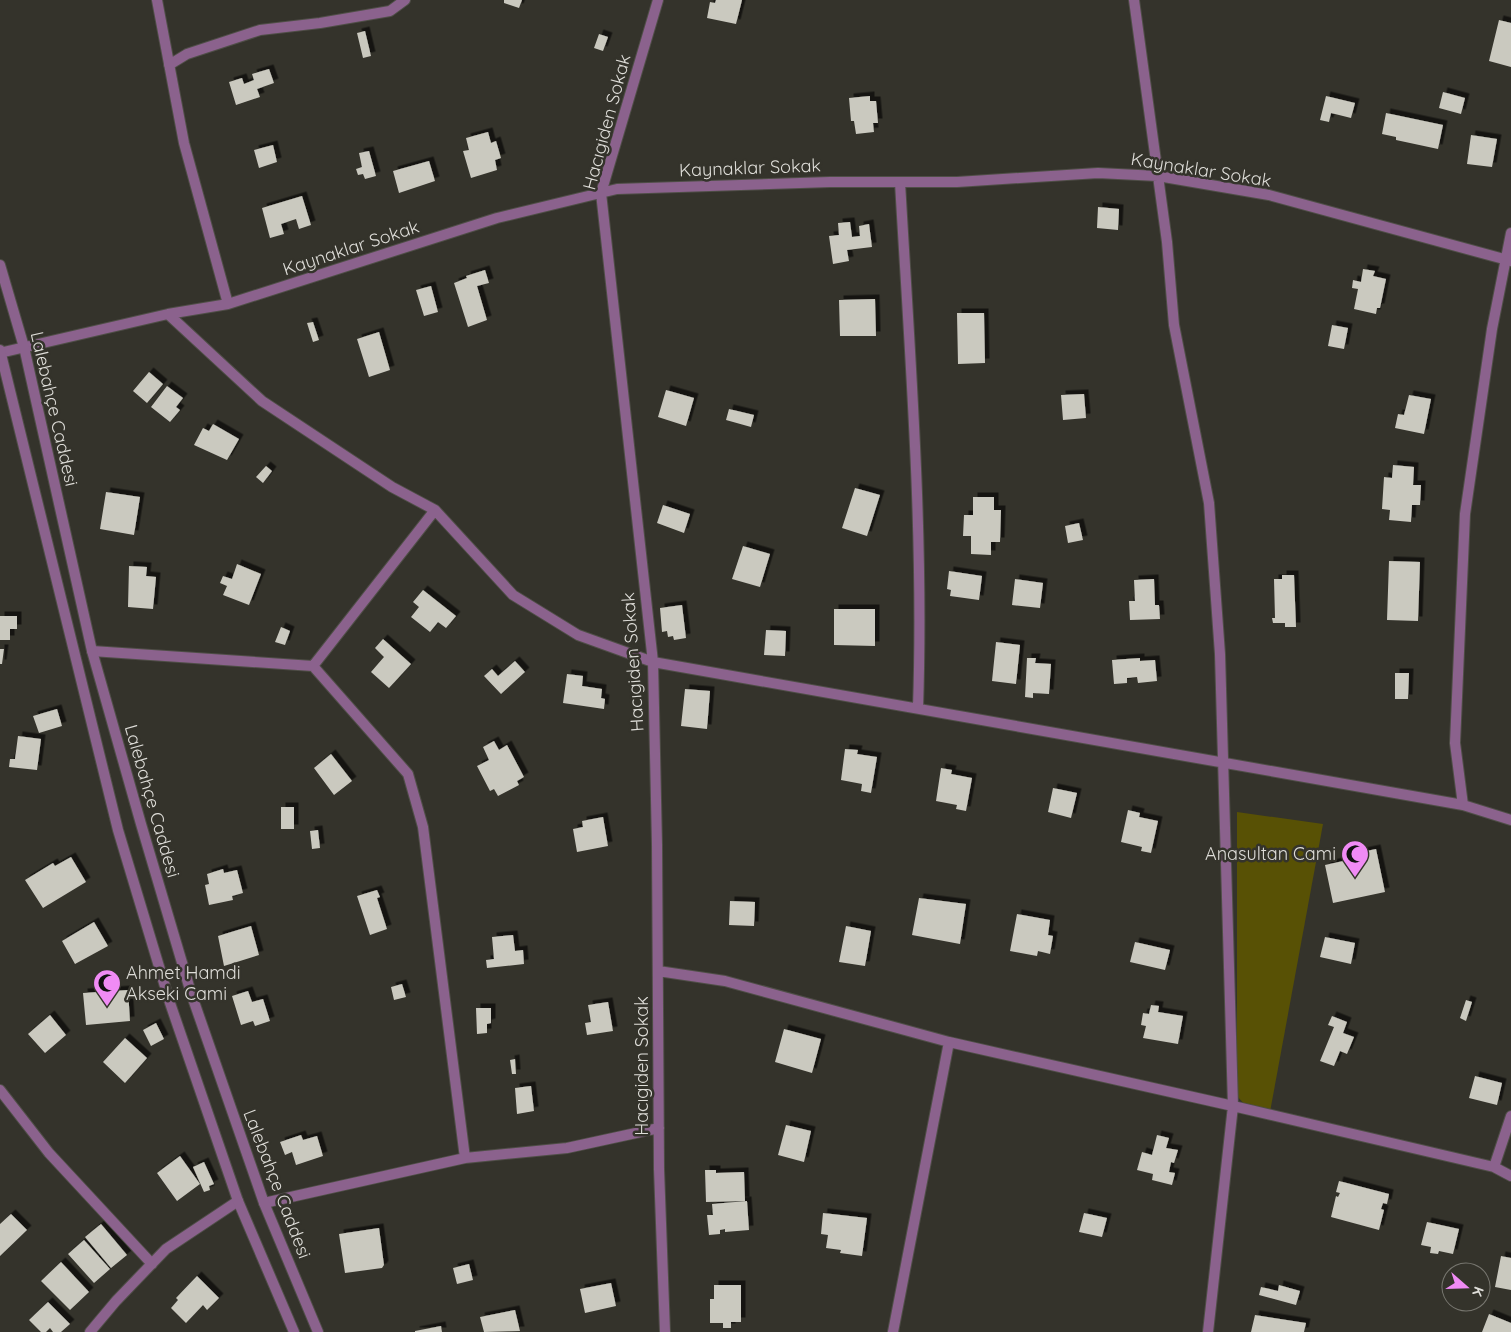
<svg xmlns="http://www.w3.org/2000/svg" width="1511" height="1332" viewBox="0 0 1511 1332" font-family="Quicksand,sans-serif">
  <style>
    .green { fill: #585105 }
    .building { fill: #cac9bf; filter: url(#shadow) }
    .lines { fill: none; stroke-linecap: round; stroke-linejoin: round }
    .minor-casing { stroke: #4f4e47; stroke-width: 12 }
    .tertiary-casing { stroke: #4f4e47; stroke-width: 12 }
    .minor { stroke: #8b628d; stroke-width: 10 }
    .tertiary { stroke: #8b628d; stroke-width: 10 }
    .labels { text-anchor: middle; stroke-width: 5; stroke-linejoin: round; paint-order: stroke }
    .street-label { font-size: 18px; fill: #deddd8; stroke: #34332b }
    .poi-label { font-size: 18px; fill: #deddd8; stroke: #34332b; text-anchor: end }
  </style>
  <defs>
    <filter id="shadow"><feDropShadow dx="4.5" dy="-4.5" stdDeviation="0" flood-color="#0009"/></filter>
  </defs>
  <rect width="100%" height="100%" fill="#34332b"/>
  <path class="green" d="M1237,812l86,12 -53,288 -25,-7 -8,-9z"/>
  <path class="building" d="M504,0h18l-3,8 -15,-5z
    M716,0h26l-6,24 -29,-6 3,-16 5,1z
    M1499,20l12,3v44l-22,-6z
    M365,31l6,25 -8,2 -6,-25z
    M599,34l9,3 -5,14 -9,-3z
    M269,69l5,14 -17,6 3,8 -24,8 -7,-23 13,-4 2,6 10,-4 -2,-6z
    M1443,92l22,6 -4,16 -22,-6z
    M870,96v5h6l2,22h-5l1,9 -18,2 -2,-13h-3l-2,-23z
    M1326,96l29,7 -4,15 -20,-5 -2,9 -9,-2z
    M1386,113l57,12 -5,24 -42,-9v-3l-14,-3z
    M488,132l3,11 5,-2 5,17 -6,2 2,10 -26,8 -8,-27 6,-1 -3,-12z
    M1471,135l26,4 -5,28 -25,-3z
    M273,145l4,17 -18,6 -5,-18z
    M369,151l7,25 -11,3 -2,-5 -5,1 -2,-6 6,-2 -3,-14z
    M429,161l6,20 -36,12 -6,-22z
    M302,196l9,29 -12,4 -3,-10 -15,5 3,10 -14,4 -8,-30z
    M1098,207l21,2 -1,21 -21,-2z
    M850,222l2,15 8,-1 -1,-10 10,-2 3,23 -25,3 2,11 -16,3 -4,-28 10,-1 -1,-12z
    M1363,269l12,2 -2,5 13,3 -6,29h-3l-1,6 -22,-5 4,-20 -6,-1 1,-8 8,2z
    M485,270l4,13 -12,3 10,34 -19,7 -14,-44 13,-5 -1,-2z
    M431,286l7,26 -14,4 -8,-26z
    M875,299l1,37h-36l-1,-36z
    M957,313h27l1,50 -27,1z
    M313,322l6,18 -6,2 -6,-19z
    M1332,325l16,3 -4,21 -16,-3z
    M379,332l11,38 -21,7 -12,-38z
    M149,372l14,12 -16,19 -14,-12z
    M167,386l16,12 -7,9 4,3 -10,12 -19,-15z
    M666,390l28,8 -8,28 -28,-9z
    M1084,394l2,24 -23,2 -2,-25z
    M1409,395l22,4 -7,35 -29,-6 3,-14 6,1z
    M729,409l25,6 -3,12 -25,-7z
    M213,424l26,15 -12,21 -33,-15 9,-17 6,3z
    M1393,465l21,2 -1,18h8l-1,20h-8l-1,17 -22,-2 1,-10 -8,-1 2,-32 8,1z
    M266,466l6,5 -9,12 -7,-6z
    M855,488l25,7 -13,41 -25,-8z
    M106,492l34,5 -6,38 -34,-6z
    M973,497h21v13h7l-1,32h-9v13l-20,-1v-18h-8l1,-21h9z
    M663,505l27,9 -6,19 -27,-10z
    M1079,523l4,17 -15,3 -3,-17z
    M743,546l27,8 -10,33 -28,-8z
    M1389,561l31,1 -2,59 -31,-1z
    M237,564l24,10 -12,31 -26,-10 4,-9 -7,-3 3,-7 9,3z
    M129,566l18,1 -1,9 10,1 -3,32 -25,-2z
    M949,571l33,5 -3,24 -29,-4 1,-6 -4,-1z
    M1282,575h12l2,52h-11v-4h-12l-1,-5h3l-1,-39h8z
    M1015,579l28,4 -3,25 -28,-3z
    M1154,579l1,26h4l1,14 -30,1 -1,-19h6l-1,-21z
    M423,590l33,26 -10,12 -8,-6 -8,10 -19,-15 8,-10 -6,-5z
    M682,605l4,33 -12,2 -1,-4 -5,1 -1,-6 -5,1 -2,-24z
    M834,609h41v37l-41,-1z
    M0,616h17v13h-7v11h-10z
    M281,627l9,4 -5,14 -10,-3z
    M766,630l20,1 -1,25 -21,-1z
    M383,639l28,25 -22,24 -18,-16 13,-15 -9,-9z
    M996,642l24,3 -4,39 -24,-3z
    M0,649h4l-2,15h-2z
    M1027,658h9l-1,5 16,1 -2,30 -16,-1v5l-8,-1z
    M1140,658v3l15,-1 2,21 -19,2 -1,-6 -10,1v5l-13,1 -2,-24z
    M515,661l10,11 -24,22 -17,-18 8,-7 6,7z
    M1395,673h14l-1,26h-13z
    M567,674l16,2 -1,10 20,3 -1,9 4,1 -1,10 -41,-6z
    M685,689l25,2 -3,38 -26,-3z
    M57,709l5,17 -23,7 -6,-17z
    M18,736l23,3 -4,31 -28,-3 1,-8h5z
    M494,741l5,9 8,-5 17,32 -7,4 2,4 -21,11 -4,-7 -4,2 -13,-25 12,-6 -6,-13z
    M845,749l13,1 -1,4 20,3 -6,36 -10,-2 1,-7 -21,-4z
    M331,754l21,27 -18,14 -20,-27z
    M941,768l11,2 -1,4 21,4 -6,33 -10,-2 1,-4 -21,-4z
    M1053,788l24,5 -6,25 -23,-6z
    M281,807h13v22h-13z
    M1128,810l12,3 -1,4 19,4 -7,32 -10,-2 1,-4 -21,-5z
    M603,817l5,29 -31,6 -4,-23 10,-2 -1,-6z
    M318,830l2,18 -8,1 -2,-18z
    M1376,849l9,43 -52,11 -8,-38 32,-7v-5z
    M71,857l15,25 -43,26 -18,-28 28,-17 2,3z
    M223,869l1,4 13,-3 6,23 -11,3 1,4 -24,5 -4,-20 4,-1 -2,-10z
    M377,890l3,7 -3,1 10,31 -17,6 -13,-39z
    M919,898l47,6 -6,40 -48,-9z
    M730,901l25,1 -1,24 -25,-1z
    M1017,914l33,6 -2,15 5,1 -3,18 -12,-3 -1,5 -27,-5z
    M94,922l14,24 -33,18 -13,-23z
    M251,926l8,29 -35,11 -6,-30z
    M846,926l25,5 -6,35 -26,-4z
    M513,935l2,16 8,-1 1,14 -37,4 -1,-8 8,-1 -2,-22z
    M1325,937l30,6 -4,21 -31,-7z
    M1135,942l35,8 -5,20 -35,-8z
    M402,984l4,13 -12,3 -3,-13z
    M128,990l2,31 -44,4 -3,-32z
    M248,991l4,11 11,-3 7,22 -15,5 -2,-5 -12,4 -9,-29z
    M1466,1000l6,2 -6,19 -6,-3z
    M608,1002l5,29 -26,4 -2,-12 6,-1 -3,-17z
    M1151,1005l8,1 -1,6 25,4 -5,28 -35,-6 3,-12 -5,-1 2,-12 6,1z
    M476,1008h15v15l-4,1v9l-10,1z
    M50,1015l16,20 -21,18 -17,-19z
    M1332,1016l15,6 -4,11 11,4 -7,17 -7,-3 -6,15 -14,-5 14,-34 -6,-2z
    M156,1023l8,16 -13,7 -8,-16z
    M784,1029l37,10 -9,34 -37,-11z
    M125,1038l22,20 -22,25 -22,-21z
    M515,1059l1,15h-4l-2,-14z
    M1475,1076l27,7 -5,22 -28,-7z
    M531,1086l3,25 -17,3 -2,-26z
    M786,1125l25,6 -7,31 -26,-7z
    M301,1135l2,5 14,-4 6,20 -27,9 -4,-13 -7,3 -5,-13z
    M1157,1135l12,3 -3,10 12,2 -4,13 -3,-1 -2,10 6,1 -3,12 -20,-5 1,-6 -16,-4 5,-18 10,3z
    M180,1156l20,28 -23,17 -20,-28z
    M204,1162l10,22 -5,2 1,4 -6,2 -11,-25z
    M705,1170h11v3l28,-1 1,29 -39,1z
    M1339,1181l50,13 -2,10 -4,-1 -2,6 3,1 -5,20 -48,-13 5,-21 2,1 2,-4 -4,-1z
    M747,1201l2,29 -24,2v-3l-5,1v4l-11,1 -2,-20h6l-1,-11z
    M823,1213l44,5 -5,38 -22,-3 1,-3 -15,-2 2,-13 -7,-1z
    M1084,1213l23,5 -5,19 -23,-5z
    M11,1214l16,16 -27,26v-32z
    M1427,1222l32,7 -6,25 -14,-3 -1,3 -8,-1 1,-6 -10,-2z
    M101,1224l26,31 -16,13 -26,-31z
    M379,1228l5,37 -2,3 -37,5 -6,-39z
    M84,1240l26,29 -16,14 -26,-29z
    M1501,1256l10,2v32l-16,-3z
    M61,1262l28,30 -19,18 -29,-29z
    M469,1264l4,16 -16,4 -4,-16z
    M197,1276l22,22 -12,12 -4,-5 -17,18 -15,-15 7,-8 -2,-2z
    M611,1283l5,23 -31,7 -5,-24z
    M714,1285h27v37h-10v6h-8v-5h-13v-24h4z
    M1279,1285l21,6 -4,14 -37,-10 2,-8 17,4z
    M48,1302l22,22 -9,8h-8l-3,-4 -4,4h-5l-12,-12z
    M515,1310l5,21 -36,1 -4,-15z
    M1489,1314l22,9v9h-29z
    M1255,1315l51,8 -2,9h-53z
    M441,1326l1,6h-27v-1z"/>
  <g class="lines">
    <g class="minor-casing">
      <path id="minor" d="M157,0l27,143 44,161
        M658,0l-57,193 52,469 4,183 2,324 6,163
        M1134,0l33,242 7,83 35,178 11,151 13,452 -25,226
        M169,65l18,-11 73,-24 60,-7 70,-12 15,-11
        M900,182c10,175 24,351 18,526
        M168,314l94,87 130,86 43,23 78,85 65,40 75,27 810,143 48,15
        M0,353l168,-39 60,-10 269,-86 120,-29 213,-7h127l141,-9 60,3 111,19 242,66
        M435,510l-122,156 95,108 15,53 42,331
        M92,651l221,15
        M1463,805l-8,-62 10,-229 27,-185 19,-96
        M658,971l67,10 224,61
        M0,1090l49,63 103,111
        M1511,1116l-17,51 17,9
        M264,1203l201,-45 102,-10 92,-20
        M90,1332l26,-31 50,-52 72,-48
        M893,1332l56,-290 284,64 261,61"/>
    </g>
    <g class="tertiary-casing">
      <path id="tertiary" d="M0,265l24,82 68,304 49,173 50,169 73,210 54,129
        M0,350l118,480 52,173 68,198 56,131"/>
    </g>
    <use href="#minor" class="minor"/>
    <use href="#tertiary" class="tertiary"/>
  </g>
  <defs>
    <g id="mosque-pin" transform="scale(1.4375)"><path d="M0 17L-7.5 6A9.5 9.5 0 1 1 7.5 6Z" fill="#f08bf5" stroke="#34332b"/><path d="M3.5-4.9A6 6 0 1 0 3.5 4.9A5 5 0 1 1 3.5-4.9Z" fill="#111"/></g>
  </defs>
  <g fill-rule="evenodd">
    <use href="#mosque-pin" x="1355" y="854"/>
    <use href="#mosque-pin" x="107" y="983"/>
  </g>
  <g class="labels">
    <g class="street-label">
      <text transform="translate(607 122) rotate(-75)" y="6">Hacıgiden Sokak</text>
      <text transform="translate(750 168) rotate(-2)" y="6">Kaynaklar Sokak</text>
      <text transform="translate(1201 170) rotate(9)" y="6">Kaynaklar Sokak</text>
      <text transform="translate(351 248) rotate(-18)" y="6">Kaynaklar Sokak</text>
      <text transform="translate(54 409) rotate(77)" y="6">Lalebahçe Caddesi</text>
      <text transform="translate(633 662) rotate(-94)" y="6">Hacıgiden Sokak</text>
      <text transform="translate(152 801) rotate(74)" y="6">Lalebahçe Caddesi</text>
      <text transform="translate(642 1066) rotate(-90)" y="6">Hacıgiden Sokak</text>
      <text transform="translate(277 1184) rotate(69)" y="6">Lalebahçe Caddesi</text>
    </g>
    <g class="poi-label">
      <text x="1336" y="860">Anasultan Cami</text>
      <text x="126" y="979" text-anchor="start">Ahmet Hamdi<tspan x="126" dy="21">Akseki Cami</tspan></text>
    </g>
  </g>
  <g transform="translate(1466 1287) rotate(110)"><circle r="24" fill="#34332b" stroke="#787770"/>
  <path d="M0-4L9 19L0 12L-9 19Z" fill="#f08bf5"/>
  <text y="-8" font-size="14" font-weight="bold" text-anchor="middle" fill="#deddd8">K</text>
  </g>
</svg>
